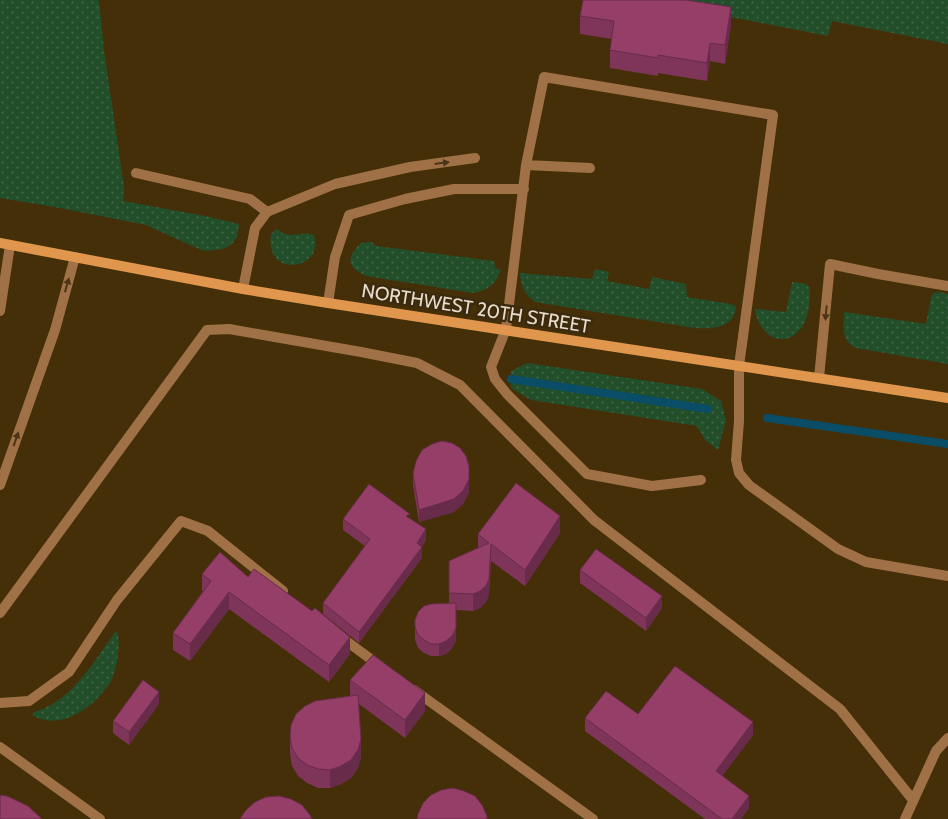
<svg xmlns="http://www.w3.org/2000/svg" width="948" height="819" viewBox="0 0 948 819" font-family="Cabin,sans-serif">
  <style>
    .built { fill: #442f08 }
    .grass { fill: url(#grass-dots) }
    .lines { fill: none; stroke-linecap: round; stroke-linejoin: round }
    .stream { stroke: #0a4d67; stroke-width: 8 }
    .lane { stroke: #a07146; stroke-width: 10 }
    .street { stroke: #a07146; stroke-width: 10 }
    .secondary { stroke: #e0964d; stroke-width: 10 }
    .wall { fill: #7f3559 }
    .shaded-wall { fill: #682b49 }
    .building { fill: #943e68; stroke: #682b49 }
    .oneway { fill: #4a3516 }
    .labels { text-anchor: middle; stroke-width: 5; stroke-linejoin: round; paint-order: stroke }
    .street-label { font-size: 19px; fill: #e8ddcd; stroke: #3b2a0d }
  </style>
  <defs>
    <pattern id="grass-dots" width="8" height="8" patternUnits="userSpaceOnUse" patternTransform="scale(1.25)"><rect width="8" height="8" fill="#224e2a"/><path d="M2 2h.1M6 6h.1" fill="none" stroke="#426748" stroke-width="1.8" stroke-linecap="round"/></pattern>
  </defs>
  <rect width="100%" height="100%" fill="#3b2a0d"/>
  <path class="built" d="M0,0h948v819h-948z"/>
  <path class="grass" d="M0,0h99l5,50 20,137 -1,14 82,15 34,8 -2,13 -6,8 -9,4 -16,2 -5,-1 -55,-25 -86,-17 -60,-10z
    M610,0h338v44l-116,-23 -4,15 -87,-17z
    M277,229c8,7 14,6 24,5 4,-1 9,0 13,1 1,4 2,8 1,12 -2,23 -50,29 -44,-13z
    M372,242l4,4 118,15 1,7 6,2c-6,14 -13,21 -28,23l-107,-17c-20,-10 -20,-18 -5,-33z
    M595,269l14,3 -2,9 42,8 3,-12 34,7 1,13 43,7 6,2c-1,23 -25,23 -42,22l-159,-26c-10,-7 -15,-17 -15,-29l72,6z
    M792,282l14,2 4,4c0,13 -1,29 -8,39 -18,25 -44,8 -47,-18l31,3z
    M940,292l8,2v70l-92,-16c-16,-8 -12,-21 -12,-36l82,12 5,-27 3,-4z
    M527,363l175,26 19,12 5,19 -8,30 -13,-10 -8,-14 -166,-26 -20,-12v-17z
    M117,631c4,12 0,39 -6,50 -14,24 -50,52 -79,34l2,-3c38,-11 59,-49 81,-80z"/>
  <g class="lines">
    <path class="stream" d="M511,379l197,30
      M767,418l181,26"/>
    <path class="lane" d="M526,165l64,3
      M136,173l114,26 17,13
      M243,289l12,-61 12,-16 68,-28 75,-17 65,-9
      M328,303l7,-46 14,-42 56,-16 49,-10h70
      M819,378l11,-114 48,10 70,12
      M701,480l-49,6 -65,-12 -80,-80 -12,-15 -4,-12 15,-38 20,-164 18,-88 229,38 -34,251v55l-3,39 3,13 10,12 89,64 28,13 82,14
      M0,613l207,-283 22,-1 132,23 56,11 43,22 134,135 246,189 73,91
      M341,637l39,29
      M414,690l179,129
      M0,703l29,-2 40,-29 48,-72 64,-79 27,10 75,60
      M0,747l100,72
      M905,819l31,-68 12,-13"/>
    <path class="street" d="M0,311l10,-66
      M0,485l55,-155 20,-73"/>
    <path class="secondary" d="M0,243l243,46 85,14 620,95"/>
  </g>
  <path class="wall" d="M580,16l151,9 -6,39 -15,-3 -3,20 -49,-8v3l-48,-8v-18l2,-11 -32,-5z
    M413,473l56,6v13l-6,12 -9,8 -35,10 -6,-37z
    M410,518l16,22 -4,7v11l-63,85 -36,-29v-11l42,-57 -22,-16v-11z
    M560,533l-35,53 -34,-25 -2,34 -3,7 -6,6 -7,3 -17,-1v31l-4,7 -6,6 -7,2h-8l-7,-3 -6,-5 -3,-8v-20l34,-17v-42l29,-13v-14z
    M580,570l82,38 -16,23 -66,-48z
    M202,574l46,3 102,77 -21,28 -100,-73 -39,52 -17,-11v-17l30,-42h-1z
    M350,680l75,31 -20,27 -46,-34 2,53 -3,11 -7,10 -10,6 -11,4h-12l-11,-5 -9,-7 -6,-10 -2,-12v-18l60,-40z
    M159,704l-30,41 -16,-12v-12z
    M638,714l115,21 -31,41 27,32 -8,11h-36l-120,-88v-13z"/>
  <path class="shaded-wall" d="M731,7v18l-6,39v-19z
    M710,43v18l-3,20v-18z
    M469,466v26l-6,12 -9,8 -35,10v-12z
    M560,516v17l-35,53v-16z
    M426,529v11l-9,14v-11z
    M491,544l-2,51 -3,7 -6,6 -7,3v-17z
    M422,547v11l-63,85v-11z
    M229,592v17l-39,52v-17z
    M662,596v12l-16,23v-13z
    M456,628v13l-4,7 -6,6 -7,2v-12z
    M350,637v17l-21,28v-17z
    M159,692v12l-30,41v-13z
    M425,693v18l-20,27v-18z
    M753,722v13l-37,49v-13z
    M361,739v18l-3,11 -7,10 -10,6 -11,4v-18z
    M749,796v12l-8,11h-9z"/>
  <path class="building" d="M583,0h103l45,7 -6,38 -15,-2 -3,20 -49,-8v3l-48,-8 4,-29 -34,-5z
    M442,441l10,2 8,5 6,8 3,10v13l-6,12 -9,8 -35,11 -6,-37 3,-12 6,-11 10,-6z
    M516,483l44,33 -35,54 -34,-26 -2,35 -3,7 -6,5 -7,3 -24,-1v-32l40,-18 -11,-9z
    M369,484l41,30 -4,2 20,13 -9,14 5,4 -63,85 -36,-29 47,-64 -27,-20z
    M596,549l66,47 -16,22 -66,-48z
    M220,552l28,25 6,-8 58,42 3,-3 35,29 -21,28 -100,-73 -39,52 -17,-11 38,-52 -9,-7z
    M456,603v25l-4,8 -6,5 -7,3h-8l-7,-4 -6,-5 -3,-8v-7l3,-8 6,-6 7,-2z
    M373,655l52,38 -20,27 -55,-40z
    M675,666l78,56 -37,49 33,25 -17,23h-10l-137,-101 21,-27 32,23z
    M143,680l16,12 -30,40 -16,-11z
    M358,695l3,44 -3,11 -7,10 -10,6 -11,4 -12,-1 -11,-4 -9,-7 -6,-10 -2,-12 1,-11 5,-11 9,-8 10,-5z
    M453,788l11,3 11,5 7,9 5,11v3h-70l1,-5 5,-11 8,-8 10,-5z
    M0,795l7,1 21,10 14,13h-42z
    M279,796l12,3 11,6 8,10 2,4h-72l5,-8 10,-9 11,-5z"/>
  <defs><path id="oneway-solid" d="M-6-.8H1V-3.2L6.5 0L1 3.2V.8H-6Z" transform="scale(1.25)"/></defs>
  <g class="oneway">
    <use href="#oneway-solid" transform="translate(442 163) rotate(-7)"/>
    <use href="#oneway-solid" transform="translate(67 285) rotate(-74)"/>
    <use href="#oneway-solid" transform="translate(826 313) rotate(95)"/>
    <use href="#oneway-solid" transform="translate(16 439) rotate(-71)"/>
  </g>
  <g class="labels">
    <g class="street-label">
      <text transform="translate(476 308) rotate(9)" y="7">NORTHWEST 20TH STREET</text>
    </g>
  </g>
</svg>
